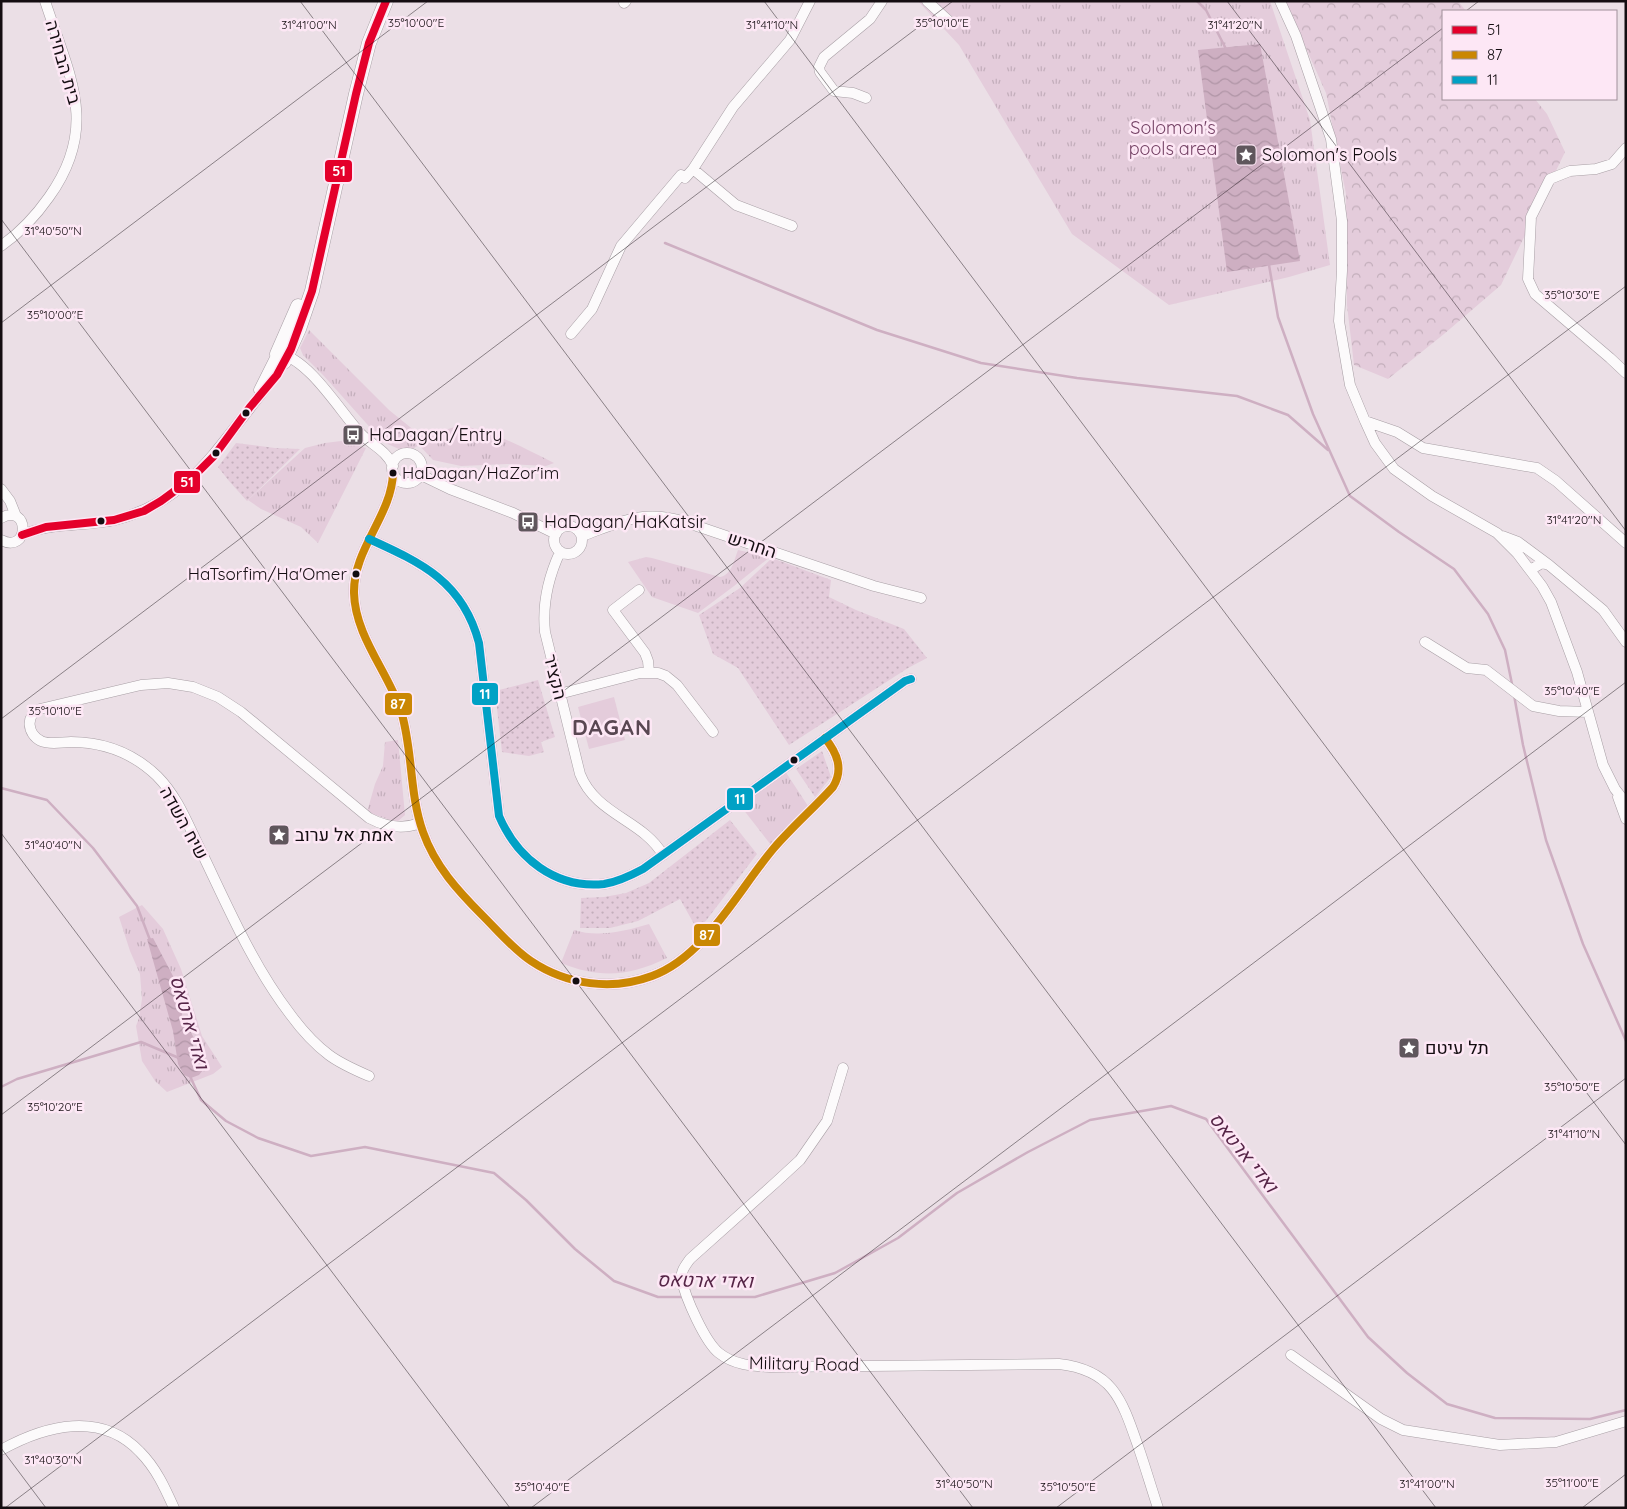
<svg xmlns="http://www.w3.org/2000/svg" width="1627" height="1509" viewBox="0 0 1627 1509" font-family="Quicksand,Heebo,sans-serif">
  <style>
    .grass { fill: url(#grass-dots) }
    .forest { fill: url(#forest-crowns) }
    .park { fill: url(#park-tufts) }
    .garden { fill: #e4ccdb }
    .water { fill: url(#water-waves) }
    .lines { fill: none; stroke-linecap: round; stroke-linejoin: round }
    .stream { stroke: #ceafc2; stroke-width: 2.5 }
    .minor-casing { stroke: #a89fa5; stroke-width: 11 }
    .major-casing { stroke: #a89fa5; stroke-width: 15 }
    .minor { stroke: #fcfafb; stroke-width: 10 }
    .major { stroke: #fcfafb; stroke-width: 14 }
    .bus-1-casing { stroke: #fde7f5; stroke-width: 11 }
    .bus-2-casing { stroke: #fde7f5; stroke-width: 11 }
    .bus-3-casing { stroke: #fde7f5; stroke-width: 11 }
    .bus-1 { stroke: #e4002b; stroke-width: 8 }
    .bus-2 { stroke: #ca8703; stroke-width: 8 }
    .bus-3 { stroke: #01a1c5; stroke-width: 8 }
    .ticks { fill: none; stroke: #140d11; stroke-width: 1; stroke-opacity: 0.45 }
    .bus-dot { fill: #140d11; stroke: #fde7f5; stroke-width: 2 }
    .labels { text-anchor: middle; stroke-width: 5; stroke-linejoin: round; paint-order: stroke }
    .bus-label { font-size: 17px; fill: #140d11; stroke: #fde7f5; text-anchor: start }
    .street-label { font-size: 18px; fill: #140d11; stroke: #fde7f5 }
    .park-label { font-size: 18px; fill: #754265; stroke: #fde7f5 }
    .poi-label { font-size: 18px; fill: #140d11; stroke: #fde7f5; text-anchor: start }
    .water-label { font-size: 19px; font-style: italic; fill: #562547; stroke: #fde7f5 }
    .district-label { font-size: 22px; font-weight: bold; letter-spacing: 1px; fill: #594752; stroke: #fde7f5 }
    .ticks-label { font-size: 12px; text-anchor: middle; fill: #140d11; stroke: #fde7f5; stroke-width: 5; stroke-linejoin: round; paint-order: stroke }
    .line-badge { stroke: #fde7f5; stroke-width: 2 }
    .badge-label { font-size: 14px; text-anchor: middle; font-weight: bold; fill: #fff }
  </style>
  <defs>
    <pattern id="grass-dots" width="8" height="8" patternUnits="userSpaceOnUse" patternTransform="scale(1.25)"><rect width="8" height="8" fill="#e4ccdb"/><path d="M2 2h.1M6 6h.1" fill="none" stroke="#c3aebb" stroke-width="1.8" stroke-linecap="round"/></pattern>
    <pattern id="forest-crowns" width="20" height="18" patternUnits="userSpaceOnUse" patternTransform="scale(1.25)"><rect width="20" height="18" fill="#e4ccdb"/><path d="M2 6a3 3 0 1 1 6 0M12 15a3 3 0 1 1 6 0" fill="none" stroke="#c3aebb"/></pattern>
    <pattern id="park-tufts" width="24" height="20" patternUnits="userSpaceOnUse" patternTransform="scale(1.25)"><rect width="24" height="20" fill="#e4ccdb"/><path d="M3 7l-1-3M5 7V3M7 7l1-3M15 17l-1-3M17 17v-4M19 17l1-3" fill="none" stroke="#c3aebb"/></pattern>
    <pattern id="water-waves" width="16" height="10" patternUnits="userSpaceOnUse" patternTransform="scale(1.25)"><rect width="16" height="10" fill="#ceafc2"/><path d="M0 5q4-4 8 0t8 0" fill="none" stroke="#b095a6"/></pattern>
  </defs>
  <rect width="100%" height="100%" fill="#ebdfe6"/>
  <path class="grass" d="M236,443l39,5 25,1 -53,52 -18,-20 -11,-14z
    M772,558l59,22 -2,17 27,13 48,19 23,29 -19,10 -119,77 -51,-77 -25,-14 -14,-39 41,-27z
    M538,680l17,57 -14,5 3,10 -15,4 -27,-4 -7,-61z
    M822,751l9,26 -16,20 -19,-28z
    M730,820l27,34 -59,77 -18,-32 -42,22 -28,7h-30l1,-30 23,-1 22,-4 23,-10z"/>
  <path class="forest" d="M1285,1h173l8,10h-23v88h92l12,15 18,38 -64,133 -57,49 -56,45 -34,-14 -7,-60 -1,-111 -20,-101z"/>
  <path class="park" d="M918,1h352l40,119 20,145 -41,12 -120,28 -97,-71 -113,-189z
    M309,330l80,80 37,30c8,-5 19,-11 29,-13 25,-4 76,25 99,36l-8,3 -38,-2 -47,2 -28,-6 -14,-15 -8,5 -12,-1 -16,-7 -59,-66 -21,-21 -3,-7z
    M341,441l25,7 -48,95 -17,-16 -40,-18 -13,-9 57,-52 20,-5z
    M738,550l32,7 -36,29 -36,27 -46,-16 -24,-35 18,-5 6,1 68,19c12,-2 14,-17 18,-27z
    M398,740l7,75 -7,6 -8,-1 -23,-8 8,-28 8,-18 2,-24z
    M785,771l23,35 -37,39 -32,-41z
    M142,905l21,24 18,40 21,67 20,31 -9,7 -46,18 -12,-11 -13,-20 -6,-35 3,-8 3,-19 -2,-25 -10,-23 -11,-34z
    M649,924l18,34c-37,18 -67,21 -106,5l13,-33c24,8 51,1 75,-6z"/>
  <path class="garden" d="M614,697l11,43 -36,9 -11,-42z"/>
  <path class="water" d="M1260,44l40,217 -73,11 -29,-222z
    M153,938l30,57 -1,21 12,22 -1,10 10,15v7l-4,5 -8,3 -7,-3 -6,-11 -5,-33 -26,-92z"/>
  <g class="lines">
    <path class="stream" d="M1197,1l9,9 20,39
      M665,243l212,87 104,33 96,15 160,18 51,19 40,35
      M1269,265l9,52 35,97 37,82 49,36 55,37 34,45 17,36 7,34
      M1514,695l9,50 23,95 37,104 43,97
      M1,788l46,12 46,48 44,58 13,34
      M189,1074l12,26 25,21 32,17 53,18 54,-9 129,26 32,27 49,49 39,32 44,16h25
      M1,1087l16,-8 124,-37 38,16
      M691,1297h64l80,-24 63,-35 59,-45 71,-41 62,-32 81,-14 35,13 162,218 39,36 40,31 48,14 95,1 36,-9"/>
    <g class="minor-casing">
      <path id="minor" d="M927,1l24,22
        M1280,1l16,35 35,103 11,82v50l-3,50 11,64 15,36 10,22 19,26 38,27 65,37 20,20 25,33 9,16 26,70 26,93 12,24 11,14
        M624,3l2,-2
        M866,98l-13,-5 -19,-2 -14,-19 -1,-5 5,-10 46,-38 12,-18
        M1626,148l-14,16 -16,5 -26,2 -20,8 -19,38 -3,62 7,15 75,64 16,15
        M693,169l40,-62 57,-67 20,-39
        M1,246c20,-14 34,-29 48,-49 51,-71 20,-122 -4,-196
        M571,334l21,-25 29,-63 60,-71 4,3 8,-9 43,36 56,21
        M280,354c30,6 61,59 81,80 11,11 26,17 32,32
        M259,390l18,-36
        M1365,421l32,11 26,16 114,20 19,13 70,62
        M392 468a15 15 0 1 1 30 0a15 15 0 1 1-30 0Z
        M393,473c-1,42 -40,76 -39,120 1,43 34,79 47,118 12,39 8,82 22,121 12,34 35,59 60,84 15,15 30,33 48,45 36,24 81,30 121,15 53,-19 87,-87 122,-128 19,-22 40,-40 59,-61 11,-18 4,-34 -8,-49
        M421,475l29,14 63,24 43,21
        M1,489l9,12 6,15
        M1,518c29,-16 29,37 0,22
        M554 540a14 14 0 1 1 28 0a14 14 0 1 1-28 0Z
        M22,535c30,-13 62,-8 93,-15 67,-17 95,-61 135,-112 12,-16 24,-29 34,-46
        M582,536c36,-13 60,-27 100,-15l192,65 47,12
        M1502,536l16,6 31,23
        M369,539c53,24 94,43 110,104l20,173c18,42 56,73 105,68 14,-2 26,-8 39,-15l262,-188 6,-2
        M560,552c-12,26 -18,51 -15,80l35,142c16,41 63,46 83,81
        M1530,570l12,-7 7,2 54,45 23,32
        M639,590l-26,20 32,43 3,8 1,11
        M1425,642l42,26 19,2 47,36 26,5 29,1
        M559,694l81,-21h18l8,3 11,9 36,47
        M1618,797l8,22
        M843,1068l-16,53 -27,39 -25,23 -85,76c-5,7 -10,13 -8,21 3,17 23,62 37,73 15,12 33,13 51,14l289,-3c54,6 63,36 79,82 7,20 13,41 20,62
        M369,1076c-14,-6 -28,-12 -40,-21 -16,-12 -28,-26 -39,-41 -38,-50 -62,-107 -89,-163 -13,-26 -23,-54 -44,-75 -23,-22 -53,-34 -86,-34 -9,0 -21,3 -30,-1 -14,-7 -16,-26 -1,-32l101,-24 27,-2 25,4 25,10 23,15 128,106c17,9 33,12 51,5
        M1291,1355l90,64 22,11 97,15 56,-3 70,-21
        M1,1450c45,-25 100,-39 139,2 16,16 25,36 34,56"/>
    </g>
    <g class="major-casing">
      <path id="major" d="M277,354l21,-48
        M284,362l15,-33 13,-38 44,-197 13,-51 17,-42"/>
    </g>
    <use href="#minor" class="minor"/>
    <use href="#major" class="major"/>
    <g class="bus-1-casing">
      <path id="bus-1" d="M22,535l24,-8 68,-7 30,-9 17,-10 30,-22 23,-23 36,-49 27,-32 14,-26 21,-58 44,-197 13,-51 17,-42"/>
    </g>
    <g class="bus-2-casing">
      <path id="bus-2" d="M393,473c-1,42 -40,76 -39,120 1,43 34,79 47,118 12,39 8,82 22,121 12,34 35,59 60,84 15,15 30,33 48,45 36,24 81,30 121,15 53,-19 87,-87 122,-128 19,-22 40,-40 59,-61 11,-18 4,-34 -8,-49"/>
    </g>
    <g class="bus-3-casing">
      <path id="bus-3" d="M369,539c53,24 94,43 110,104l20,173c18,42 56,73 105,68 14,-2 26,-8 39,-15l262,-188 6,-2"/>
    </g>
    <use href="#bus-1" class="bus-1"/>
    <use href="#bus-2" class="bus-2"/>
    <use href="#bus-3" class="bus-3"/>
  </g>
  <path class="ticks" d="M300,1l1136,1507M764,1l862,1144M1227,1l399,530M1466,11l13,-10M1,219l972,1289M1,323l427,-322M1,719l952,-718M1,833l509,675M1,1115l1442,-1087M1,1448l45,60M5,1508l1621,-1222M531,1508l1095,-826M1056,1508l570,-430M1582,1508l44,-34"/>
  <defs>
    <g id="sight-square" transform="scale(1.125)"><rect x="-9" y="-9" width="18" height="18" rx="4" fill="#5f565c" stroke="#fde7f5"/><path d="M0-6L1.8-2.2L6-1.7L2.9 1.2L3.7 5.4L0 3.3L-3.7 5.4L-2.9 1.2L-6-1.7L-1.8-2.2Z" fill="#fff"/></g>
    <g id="bus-square" transform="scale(1.125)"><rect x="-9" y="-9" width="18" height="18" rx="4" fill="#5f565c" stroke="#fde7f5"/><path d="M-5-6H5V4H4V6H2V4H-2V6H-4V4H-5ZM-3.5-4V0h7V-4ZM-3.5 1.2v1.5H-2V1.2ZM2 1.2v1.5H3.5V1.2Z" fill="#fff"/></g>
  </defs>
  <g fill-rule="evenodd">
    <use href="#sight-square" x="1246" y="155"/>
    <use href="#bus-square" x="353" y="435"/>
    <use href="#bus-square" x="528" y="522"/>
    <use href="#sight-square" x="279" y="835"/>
    <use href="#sight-square" x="1409" y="1048"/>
  </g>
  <g class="bus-dot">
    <circle cx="246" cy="413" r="4.5"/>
    <circle cx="216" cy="453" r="4.5"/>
    <circle cx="393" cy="473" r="4.5"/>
    <circle cx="101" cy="521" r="4.5"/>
    <circle cx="356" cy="574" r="4.5"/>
    <circle cx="794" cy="760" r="4.5"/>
    <circle cx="576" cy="981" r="4.5"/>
  </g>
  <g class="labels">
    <g class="bus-label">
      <text x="402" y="479">HaDagan/HaZor'im</text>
      <text x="347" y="580" text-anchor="end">HaTsorfim/Ha'Omer</text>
    </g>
    <g class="street-label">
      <text transform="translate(63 62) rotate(74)" y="6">בית הבחירה</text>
      <text transform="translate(752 545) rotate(18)" y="6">החריש</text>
      <text transform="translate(555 677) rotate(76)" y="6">הקציר</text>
      <text transform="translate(184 823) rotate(61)" y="6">שיח השדה</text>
      <text transform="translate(804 1364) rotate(1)" y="6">Military Road</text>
    </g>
    <g class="park-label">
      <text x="1173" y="134">Solomon's<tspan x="1173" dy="21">pools area</tspan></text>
    </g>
    <g class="poi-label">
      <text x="1262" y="161">Solomon's Pools</text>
      <text x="369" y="441">HaDagan/Entry</text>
      <text x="544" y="528">HaDagan/HaKatsir</text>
      <text x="295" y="841">אמת אל ערוב</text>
      <text x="1425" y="1054">תל עיטם</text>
    </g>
    <g class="water-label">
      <text transform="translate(190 1022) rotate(74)" y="7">ואדי ארטאס</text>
      <text transform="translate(1244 1152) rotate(51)" y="7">ואדי ארטאס</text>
      <text transform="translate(705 1280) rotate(1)" y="7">ואדי ארטאס</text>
    </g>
    <g class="district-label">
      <text x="612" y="735">DAGAN</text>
    </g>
  </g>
  <g class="ticks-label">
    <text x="416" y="27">35°10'00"E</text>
    <text x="942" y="27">35°10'10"E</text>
    <text x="309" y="29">31°41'00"N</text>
    <text x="772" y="29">31°41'10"N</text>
    <text x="1235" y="29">31°41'20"N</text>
    <text x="53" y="235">31°40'50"N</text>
    <text x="1572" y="299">35°10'30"E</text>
    <text x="55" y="319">35°10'00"E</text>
    <text x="1574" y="524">31°41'20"N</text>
    <text x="1572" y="695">35°10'40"E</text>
    <text x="55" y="715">35°10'10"E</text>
    <text x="53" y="849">31°40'40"N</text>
    <text x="1572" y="1091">35°10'50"E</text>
    <text x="55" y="1111">35°10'20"E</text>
    <text x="1574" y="1138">31°41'10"N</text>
    <text x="53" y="1464">31°40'30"N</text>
    <text x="1572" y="1487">35°11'00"E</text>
    <text x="964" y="1488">31°40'50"N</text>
    <text x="1427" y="1488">31°41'00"N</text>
    <text x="542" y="1491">35°10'40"E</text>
    <text x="1068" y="1491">35°10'50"E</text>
  </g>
  <g class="line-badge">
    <rect x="324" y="159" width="29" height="24" rx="5" fill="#e4002b"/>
    <rect x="173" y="470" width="28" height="24" rx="5" fill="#e4002b"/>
    <rect x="471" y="682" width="28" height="24" rx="5" fill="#01a1c5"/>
    <rect x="384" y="692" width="29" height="24" rx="5" fill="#ca8703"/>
    <rect x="726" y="787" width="28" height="24" rx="5" fill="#01a1c5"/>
    <rect x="693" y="923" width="28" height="24" rx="5" fill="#ca8703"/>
  </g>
  <g class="badge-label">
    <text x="339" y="176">51</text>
    <text x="187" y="487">51</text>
    <text x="485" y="699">11</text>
    <text x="398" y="709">87</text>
    <text x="740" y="804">11</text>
    <text x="707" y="940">87</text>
  </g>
  <rect width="1627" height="1509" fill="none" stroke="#140d11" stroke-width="5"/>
  <rect x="1442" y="10" width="175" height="90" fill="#fde7f5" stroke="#a0909a"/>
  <rect x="1452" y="26" width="25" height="8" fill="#e4002b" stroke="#a0909a"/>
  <text x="1487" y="35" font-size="15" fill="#140d11">51</text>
  <rect x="1452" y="51" width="25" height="8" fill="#ca8703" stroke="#a0909a"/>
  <text x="1487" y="60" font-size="15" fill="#140d11">87</text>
  <rect x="1452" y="76" width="25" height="8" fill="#01a1c5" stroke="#a0909a"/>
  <text x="1487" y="85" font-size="15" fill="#140d11">11</text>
</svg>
